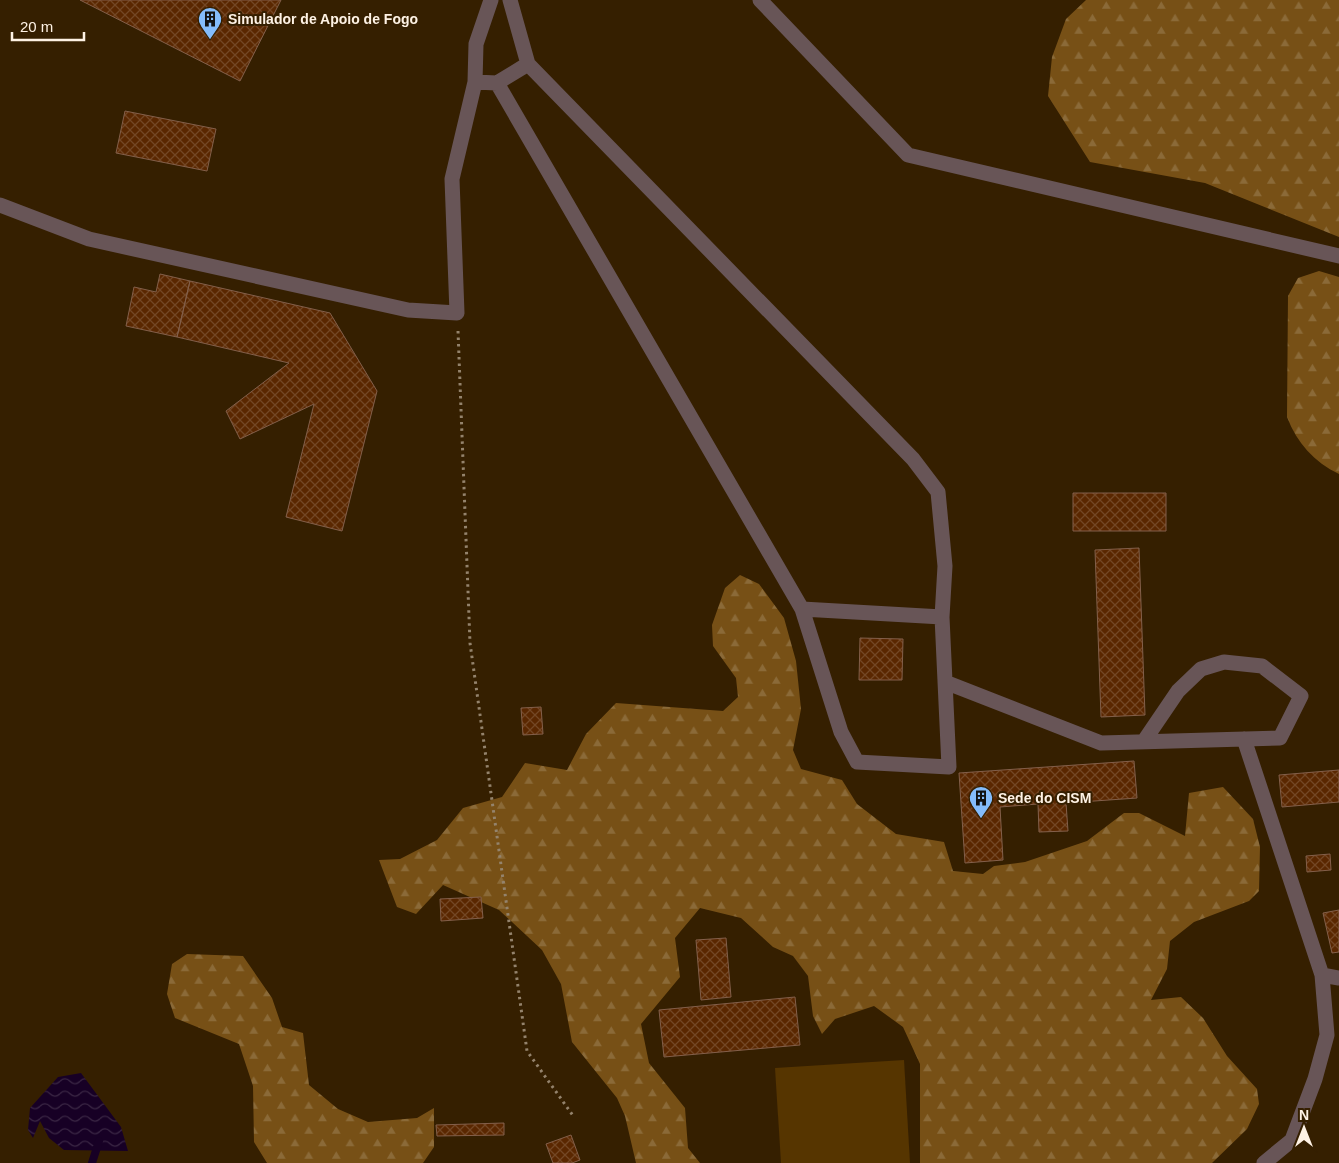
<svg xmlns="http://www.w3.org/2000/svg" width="1339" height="1163" viewBox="0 0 1339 1163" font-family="Arial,sans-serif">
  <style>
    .grass { fill: #563500 }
    .forest { fill: url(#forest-firs) }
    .water { fill: url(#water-waves) }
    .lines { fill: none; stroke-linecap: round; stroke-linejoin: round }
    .stream { stroke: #170025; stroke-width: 8 }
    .building { fill: url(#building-cross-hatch); stroke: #835f4a }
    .path { stroke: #94836c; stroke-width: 3; stroke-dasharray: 2.5 4; stroke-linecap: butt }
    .service { stroke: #685557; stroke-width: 15 }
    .labels { text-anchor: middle; stroke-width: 4; stroke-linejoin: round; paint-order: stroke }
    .poi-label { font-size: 14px; font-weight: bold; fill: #fef2e4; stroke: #351f00; text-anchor: start }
  </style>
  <defs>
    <pattern id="forest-firs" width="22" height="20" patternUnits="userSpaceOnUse" patternTransform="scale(1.25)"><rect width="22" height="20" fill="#775016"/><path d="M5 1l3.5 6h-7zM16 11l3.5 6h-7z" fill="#8b6a38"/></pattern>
    <pattern id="water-waves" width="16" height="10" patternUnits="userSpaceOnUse" patternTransform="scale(1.25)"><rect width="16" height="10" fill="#170025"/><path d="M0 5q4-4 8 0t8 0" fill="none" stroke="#3a2644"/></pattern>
    <pattern id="building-cross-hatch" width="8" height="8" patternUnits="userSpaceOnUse" patternTransform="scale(1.25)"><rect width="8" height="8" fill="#5a2700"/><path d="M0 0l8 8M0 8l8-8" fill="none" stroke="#734725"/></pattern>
  </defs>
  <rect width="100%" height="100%" fill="#351f00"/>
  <path class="grass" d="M904,1060l6,103h-129l-6,-95z"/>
  <path class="forest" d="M1086,0h253v237l-134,-54 -115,-21 -42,-66 4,-39 14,-38z
    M1319,271l20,6v197c-25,-12 -42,-31 -52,-57l1,-121 10,-18z
    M740,575l19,9 25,34 12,43 5,48 -8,41 8,19 41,11 15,24 39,30 48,8 9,29 30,3 11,-8 31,-4 62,-21 37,-28h15l46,23 4,-43 34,-6 30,32 7,28 -1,44 -10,10 -55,21 -24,19 -3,28 -16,31 30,-3 22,21 24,38 30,33 2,15 -12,25 -35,34h-292v-99l-17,-37 -29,-21 -39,13 -13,15 -9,-18 -5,-40 -15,-20 -20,-9 -32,-29 -41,-10 -25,30 5,39 -39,47 8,39 36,45 3,40 12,15h-64l-11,-47 -8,-18 -45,-56 -11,-58 -19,-34 -43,-40 -56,-25 -27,29 -19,-7 -18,-47 21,-1 37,-19 26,-32 39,-11 23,-34 42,7 19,-36 30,-31 107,8 15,-14 -2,-19 -23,-32 -1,-21 13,-37z
    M187,954l56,2 29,42 10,29 21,6 6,52 29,24 30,13 49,-4 17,-10v39l-11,16h-156l-13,-21 -1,-56 -14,-42 -64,-26 -8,-24 5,-30z"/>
  <path class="water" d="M81,1073l40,54 7,24 -64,-1 -15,-12 -9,-17 -7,17 -5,-8 2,-22 28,-31z"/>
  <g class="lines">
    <path class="stream" d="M92,1163l7,-22"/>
  </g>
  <path class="building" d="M80,0h201l-41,81z
    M125,111l91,18 -9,42 -91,-18z
    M160,274l30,7 -13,56 -51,-11 8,-39 22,5z
    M190,281l140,32 47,78 -35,140 -56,-14 28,-113 -74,35 -14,-28 63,-48 -112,-26z
    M1073,493h93v38h-93z
    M1139,548l6,167 -44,2 -6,-167z
    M860,638l43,1 -1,41h-43z
    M541,707l2,27 -20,1 -2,-27z
    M1134,761l3,37 -71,5 2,28 -29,1 -1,-28 -38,3 3,53 -38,3 -6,-90z
    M1339,770v32l-57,5 -3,-32z
    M1330,854l1,16 -24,2 -1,-16z
    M481,897l2,21 -42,3 -1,-22z
    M1339,910v42l-7,1 -9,-40z
    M726,938l5,59 -30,3 -5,-60z
    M795,997l5,48 -136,12 -5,-47z
    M504,1123v12l-67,1 -1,-11z
    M571,1135l9,25 -8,3h-19l-7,-19z"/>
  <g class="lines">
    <path class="path" d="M458,331l12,312 57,408 47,66"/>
    <path class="service" d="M510,0l18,64 385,395 25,33 7,74 -3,51 7,150 -92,-5 -16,-30 -39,-123
      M760,0l148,155 431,101
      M475,82l22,1 31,-19
      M497,83l305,526 140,8
      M0,205l89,34 319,71 49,3 -5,-134 23,-97 1,-38 15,-44
      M945,682l156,61 179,-5 21,-42 -39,-30 -38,-4 -23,7 -23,22 -34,50
      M1244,739l78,236 5,60 -12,44 -23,61 -28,23
      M1322,975l17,3"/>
  </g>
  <defs>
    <g id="building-pin" transform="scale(1.25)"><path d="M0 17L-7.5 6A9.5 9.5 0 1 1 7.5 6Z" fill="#84bcfb" stroke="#351f00"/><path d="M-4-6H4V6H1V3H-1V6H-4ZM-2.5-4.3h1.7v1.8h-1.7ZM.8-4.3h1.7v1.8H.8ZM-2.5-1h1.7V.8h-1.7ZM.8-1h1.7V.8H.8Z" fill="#111"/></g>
  </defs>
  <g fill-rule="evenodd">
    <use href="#building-pin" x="210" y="19"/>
    <use href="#building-pin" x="981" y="798"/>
  </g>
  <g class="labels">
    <g class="poi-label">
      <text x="228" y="24">Simulador de Apoio de Fogo</text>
      <text x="998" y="803">Sede do CISM</text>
    </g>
  </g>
  <g transform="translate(1304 1128)" stroke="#351f00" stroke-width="4" paint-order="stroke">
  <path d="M0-4L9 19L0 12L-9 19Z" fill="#fef2e4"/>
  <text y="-8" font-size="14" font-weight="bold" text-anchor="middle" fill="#fef2e4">N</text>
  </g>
  <path d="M12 32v8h72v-8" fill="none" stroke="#fef2e4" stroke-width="2.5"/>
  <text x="20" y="32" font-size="15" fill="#fef2e4" stroke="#351f00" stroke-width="4" paint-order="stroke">20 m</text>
</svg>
